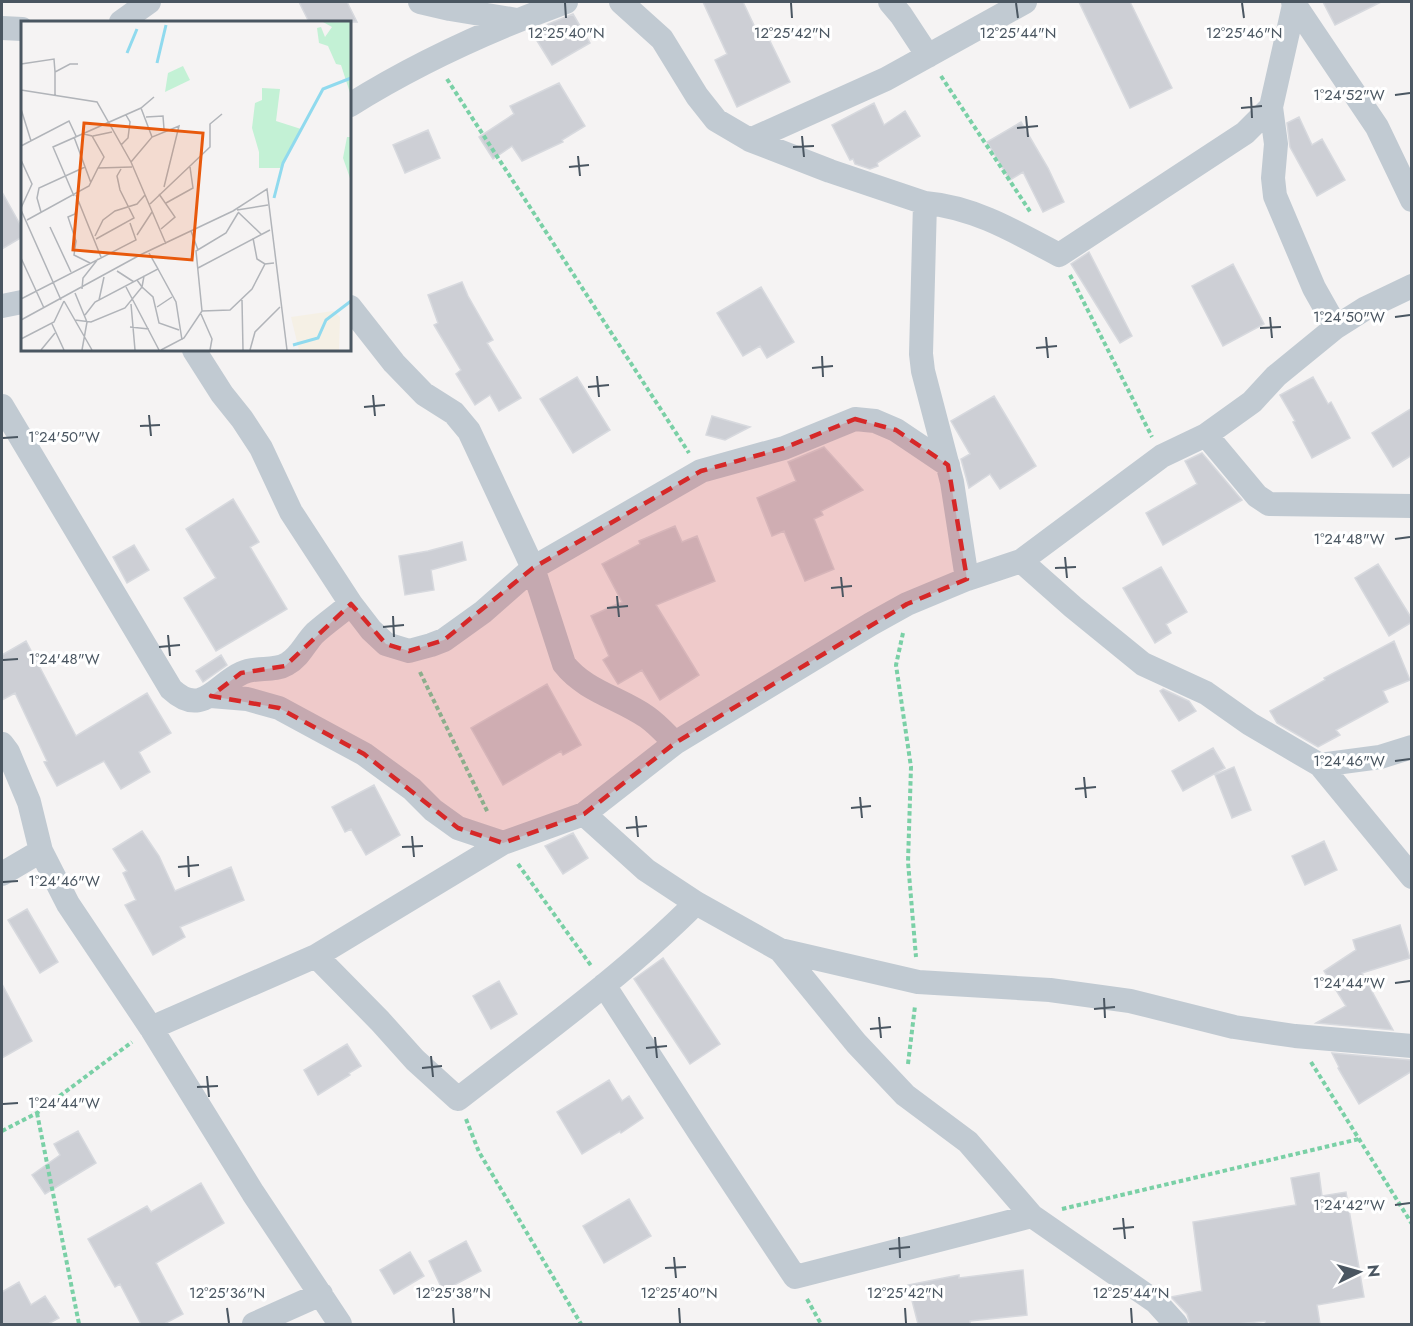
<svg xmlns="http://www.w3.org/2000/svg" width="1413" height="1326" viewBox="0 0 1413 1326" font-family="Jost,sans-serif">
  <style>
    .building { fill: #cdcfd5; stroke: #d7d9de; stroke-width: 1.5 }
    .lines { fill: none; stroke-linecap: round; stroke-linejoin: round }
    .path { stroke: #7ad0a6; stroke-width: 4; stroke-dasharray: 4.5 3; stroke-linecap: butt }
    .street { stroke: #c1cad2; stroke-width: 24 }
    .marked { fill: #d62828; fill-opacity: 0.2; stroke: #d62828; stroke-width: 4.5; stroke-dasharray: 12 8; stroke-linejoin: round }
    .ticks { fill: none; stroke: #4a5661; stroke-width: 2 }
    .inset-river { fill: none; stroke: #90daee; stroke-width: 3 }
    .inset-road { fill: none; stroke: #b1b4b9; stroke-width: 1.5 }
    .view { fill: #e8590c; fill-opacity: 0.15; stroke: #e8590c; stroke-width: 3 }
    .inset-edge { fill: none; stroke: #4a5661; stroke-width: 3 }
    .ticks-label { font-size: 15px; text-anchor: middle; fill: #4a5661; stroke: #fff; stroke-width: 6; stroke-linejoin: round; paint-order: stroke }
  </style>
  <rect width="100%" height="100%" fill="#f5f3f3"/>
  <path class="building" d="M299,2h48l10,20h-48z
    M703,2h40l17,36 7,-3 23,47 -53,25 -22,-47 12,-6z
    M1079,2h51l42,86 -42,20z
    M1323,2h58l-46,23z
    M573,14l17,29 -38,22 -21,-34z
    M559,83l26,43 -23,14 1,2 -41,19 -10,-15 -19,13 -14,-22 35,-23 -4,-8z
    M874,103l10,22 21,-14 15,25 -43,27 1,3 -8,3 -15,-5 -2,-5 -3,1 -18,-35z
    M1299,117l13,28 10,-6 23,41 -28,16 -27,-49 -3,-24z
    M1021,122l27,46 16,34 -21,10 -20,-40 -13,8 -23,-38z
    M428,130l12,28 -35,15 -12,-28z
    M2,192l20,36v9l-20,12z
    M1089,252l43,84 -12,7 -49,-79z
    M1233,264l31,60 -41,22 -31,-60z
    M462,282l6,14 25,44 -6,3 34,55 -22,13 -9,-16 -15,10 -19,-31 5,-4 -27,-45 4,-2 -10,-28z
    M761,287l33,55 -27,16 -7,-12 -17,10 -26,-43z
    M577,377l33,53 -37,23 -33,-54z
    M1313,377l15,27 3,-2 19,36 -38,20 -19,-36 2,-1 -15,-26z
    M994,396l42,70 -36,23 -10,-15 -21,14 -8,-29 9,-5 -19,-33z
    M1412,408v47l-19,12 -21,-34z
    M712,416l38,11 -25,13 -19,-5z
    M824,447l39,43 -42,21 2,4 -9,4 20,50 -29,12 -21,-50 -12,5 -15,-38 39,-17 -8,-19z
    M1202,453l40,47 -79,45 -17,-32 51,-29 -12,-23z
    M233,499l26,43 -9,5 37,62 -71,42 -32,-53 32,-20 -30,-49z
    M675,526l7,16 15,-6 18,45 -59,24 43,70 -39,25 -18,-30 -24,14 -15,-24 6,-4 -18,-40 31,-14 -20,-38 38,-20 -1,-3z
    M462,542l4,18 -35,10 3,20 -29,5 -6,-39 29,-5z
    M134,545l15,25 -22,13 -14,-26z
    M1378,564l34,55v3l-23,14 -34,-58z
    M1161,567l26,45 -21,12 5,9 -16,10 -32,-55z
    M26,641l50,95 71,-43 24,40 -32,19 11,20 -29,17 -17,-28 -47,25 -13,-24 3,-1 -32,-68 -13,7v-45z
    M1394,641l16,39 -27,11 5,11 -52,28 4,5 -22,12 -41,-24 -7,-12 55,-31 -1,-2z
    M221,655l6,10 -24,17 -7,-11z
    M547,684l34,61 -18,10 -2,-4 -58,34 -32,-57z
    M1163,689l26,12 7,10 -17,10 -19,-30z
    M1213,748l12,20 -42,23 -11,-20z
    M1234,767l17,43 -19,8 -17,-43z
    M374,785l26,50 -34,20 -15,-26 -6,3 -13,-25z
    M142,831l17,25 16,35 56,-24 13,33 -64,27 5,10 -32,18 -28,-50 11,-5 -13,-27 4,-2 -14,-22z
    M573,833l15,25 -25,16 -18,-28z
    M1324,841l13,29 -32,15 -13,-29z
    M27,909l31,53 -18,11 -32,-53z
    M1400,925l10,33 -48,15 31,57 -77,-7 30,-17 -22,-35 32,-21 -3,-10z
    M663,958l57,86 -30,20 -56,-85z
    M499,981l18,33 -26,15 -18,-33z
    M2,984l30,57 -30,17z
    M347,1044l14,22 -12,7 1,2 -32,20 -14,-25z
    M1332,1053l79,7 1,11 -53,33 -21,-36 1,-1z
    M609,1080l13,21 7,-5 14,22 -22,15 -1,-2 -38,23 -25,-42z
    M78,1131l18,32 -51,31 -13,-19 28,-20 -6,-11z
    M1319,1173l3,23 24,-4 18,105 -47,8 3,19h-54l-1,-3 -27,3h-48l-3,-10 -16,-17 31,-6 -9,-69 103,-17 -5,-27z
    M201,1183l23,40 -68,40 27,51 -19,10h-23l-21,-40 -5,3 -27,-48 59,-33 4,6z
    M629,1199l22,37 -47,27 -21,-37z
    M466,1241l15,30 -38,20 -14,-30z
    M410,1252l14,24 -30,18 -14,-24z
    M1023,1270l4,45 -57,6v3h-52l-10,-39 51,-10v3z
    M19,1282l12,23 14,-9 14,22 -11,6h-46v-32z"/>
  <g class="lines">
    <path class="path" d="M941,76l90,137
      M447,79l242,374
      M1070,275l82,162
      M903,633l-7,32 15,102 -3,95 8,95
      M420,672l68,141
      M518,864l74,103
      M1311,1062l101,162
      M908,1064l7,-58
      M37,1113l42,211
      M466,1119l13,33 102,172
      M2,1131l35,-18 95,-71
      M1062,1209l297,-70
      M807,1299l14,25
      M1411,1324h1"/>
    <path class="street" d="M420,2l30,7 67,11
      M621,2l41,37 35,57 19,24 34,20 80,31 95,32 -4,151 2,17 29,111 15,97
      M890,2l11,13 27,41
      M1293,2l84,125 35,73
      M121,22l28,-20
      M2,28l20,1
      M350,105c67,-42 142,-76 216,-103
      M1271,107l5,37 -3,34 2,18 39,92 22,39
      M750,140l136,-61 139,-77
      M925,203c49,4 91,29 134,52l186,-122 26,-26 23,-102
      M2,306l20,-4
      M350,307l44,56 30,31 30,19 15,18 64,137 31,96c21,27 56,34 83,53 10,7 19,17 28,26
      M194,350l28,44 20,25 19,29 30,64 60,92 20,26 15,14 23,7 22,-6 13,-5 39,-28 50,-44 168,-97 83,-23 71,-29 20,2 21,9 52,35
      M2,406l169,283c31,29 44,-4 71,-16 14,-7 32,-1 45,-9 13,-7 18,-21 28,-31 11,-10 24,-19 36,-29
      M1206,435l51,61 12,8 143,2
      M1021,561l52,46 70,57 63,29 44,31 70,41 92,112
      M211,696l36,3 32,9 85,46 48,35 21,21 25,18 45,15
      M2,744l6,8 21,50 12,49 27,53 83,124 102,165 87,131
      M1320,765l60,-8 32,-10
      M584,814l62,56 50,33 84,47 76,93 49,52 63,47 64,74 124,86 20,22
      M2,874l39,-23
      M780,950l138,32 132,8 80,11 104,26 61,9 117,10
      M316,956l64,65 35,39 43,39c81,-63 165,-123 238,-196
      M604,985l97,150 94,142 237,-61
      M151,1028l165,-72 187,-113 81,-29 91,-71 196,-119 36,-20 60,-25 54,-18 141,-105 44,-21 46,-33 24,-26 60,-49 30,-19 46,-22
      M254,1324l67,-30"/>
  </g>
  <path class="marked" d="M855,419l41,11 52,35 19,114 -60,25 -232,139 -91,71 -81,29 -45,-15 -94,-74 -85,-46 -68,-12 30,-23 44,-7 66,-62 35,40 23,7 35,-11 89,-72 168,-97 83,-23z"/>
  <path class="ticks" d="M565,3l1,15M791,3l1,15M1016,3l2,15M1242,3l2,15M1395,95l15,-2M1251,97l1,21M1241,108l21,-2M1026,116l2,21M1017,128l21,-2M802,136l2,21M793,147l21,-1M578,156l2,20M569,167l20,-2M1270,317l2,21M1395,317l15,-2M1260,328l21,-1M1046,337l2,21M1036,348l21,-2M822,356l1,21M812,368l21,-2M597,376l2,21M588,387l21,-2M373,395l2,21M364,407l21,-2M149,415l2,21M140,426l20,-1M3,438l15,-1M1395,539l15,-2M1065,557l2,21M1055,568l21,-1M841,577l2,20M831,588l21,-2M617,596l2,21M607,608l21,-2M393,616l1,21M383,627l21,-2M168,635l2,21M159,647l21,-2M3,660l15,-1M1395,761l15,-2M1084,777l2,21M1075,789l21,-2M860,797l2,21M851,808l20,-2M636,816l2,21M626,828l21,-2M412,836l2,21M402,847l21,-1M188,856l1,21M178,867l21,-2M3,882l15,-1M1395,983l15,-2M1104,998l1,20M1094,1009l21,-2M879,1017l2,21M870,1029l21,-2M655,1037l2,21M646,1048l21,-2M431,1056l2,21M422,1068l20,-2M207,1076l2,21M197,1087l21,-1M3,1104l15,-1M1395,1205l15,-2M1123,1218l2,21M1113,1229l21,-2M899,1237l1,21M889,1249l21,-2M674,1257l2,21M665,1268l21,-1M227,1308l2,15M453,1308l1,15M679,1308l1,15M905,1308l1,15M1131,1308l1,15"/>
  <g transform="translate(21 21)">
    <rect width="330" height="330" fill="#f5f3f3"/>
    <path d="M302,1h28v74l-10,-31 -5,-1 -8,-18 -9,-3 -2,-15 4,-1 4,10 7,-10zM326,116h4v44l-8,-23z" fill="#c3f1d5"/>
    <path d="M162,45l7,14 -25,12 3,-19z" fill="#c3f1d5"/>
    <path d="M312,290l7,6 -1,33h-40l-8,-33z" fill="#f5f0e5"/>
    <path d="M241,67l18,1 -4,32 25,8 -19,39h-23v-16l-7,-24 3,-25 7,-3z" fill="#c3f1d5"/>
    <path class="inset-river" d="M106,32l10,-24M136,42l9,-38M253,177l9,-35 40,-74 28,-11M272,324l25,-7 8,-18 25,-19"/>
    <path class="inset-road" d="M0,43l33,-5 1,13M0,69l76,12 34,60 35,82M34,74v-23l15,-8h8M120,87l11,29M0,88l10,32M125,96l17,-1 1,13M63,113l8,2 12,21 -6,11M72,115l19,-4M53,116l17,46M100,124l7,-7 2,-16 -4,-7M0,125l48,-25 7,15M0,139l11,24 -11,24M110,141l21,-25 27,-11 -15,61M138,173l16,23 -14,12M55,174l25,62M53,175l-21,-49 88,-39 13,-11M57,182l-3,11 -7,3 8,24 -2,14 16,8M145,182l27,-15 -3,-21M129,183l60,-57v-23l12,-10M0,189l40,90M216,189l31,-5M20,191l-4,-14 2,-10 46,-21M217,191l23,22M6,199l62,-34 9,-18 34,-1M29,206l21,45M170,210l7,19M116,214l15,-23M74,215l8,-16 12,-9 22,-7 8,-9M232,217l4,21 8,5M75,218l38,-21 -14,-28 -3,-14 4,-7M0,237l23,50M177,247l72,-38M137,248l18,33 6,38M96,250l17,11M123,255l-2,11 11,10 6,26 20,7M105,266l33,63M61,268l1,-11 15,-19M54,272l12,29 -5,28M0,278l115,-59 -6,-17M78,279l5,-23M221,279l1,50M43,280l28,49M110,283l4,46M136,286l15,-10M181,290l28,-1 22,-21 13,-25 9,-1M180,293l11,25 -2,11M64,294l10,-13 63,-33 -9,-16M0,299l119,-65 93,-44 34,-22 20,161M54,299l16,2 34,-14 17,-21 -5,-7M31,303l12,26M109,306l19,2M0,318l33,-17 10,-21M20,329l14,-17M140,329l23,-12 18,-27 -6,-60 30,-18 12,-20M229,329l5,-18 25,-25"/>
    <path class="view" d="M63,102l119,10 -11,127 -119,-10z"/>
    <rect width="330" height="330" class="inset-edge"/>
  </g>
  <g class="ticks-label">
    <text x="566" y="38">12°25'40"N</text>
    <text x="792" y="38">12°25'42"N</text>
    <text x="1018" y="38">12°25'44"N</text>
    <text x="1244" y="38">12°25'46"N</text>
    <text x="1349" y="100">1°24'52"W</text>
    <text x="1349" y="322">1°24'50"W</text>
    <text x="64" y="442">1°24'50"W</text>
    <text x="1349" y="544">1°24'48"W</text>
    <text x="64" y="664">1°24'48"W</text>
    <text x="1349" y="766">1°24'46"W</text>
    <text x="64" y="886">1°24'46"W</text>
    <text x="1349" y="988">1°24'44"W</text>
    <text x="64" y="1108">1°24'44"W</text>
    <text x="1349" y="1210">1°24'42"W</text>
    <text x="227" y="1298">12°25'36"N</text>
    <text x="453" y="1298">12°25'38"N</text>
    <text x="679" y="1298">12°25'40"N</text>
    <text x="905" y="1298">12°25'42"N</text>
    <text x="1131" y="1298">12°25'44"N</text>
  </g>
  <rect width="1413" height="1326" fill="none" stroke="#4a5661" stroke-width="6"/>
  <g transform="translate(1359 1272) rotate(85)" stroke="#ffffff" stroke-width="4.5" paint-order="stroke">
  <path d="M0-4.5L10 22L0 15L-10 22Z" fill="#4a5661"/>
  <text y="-9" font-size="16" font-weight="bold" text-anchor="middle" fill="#4a5661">N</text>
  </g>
</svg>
